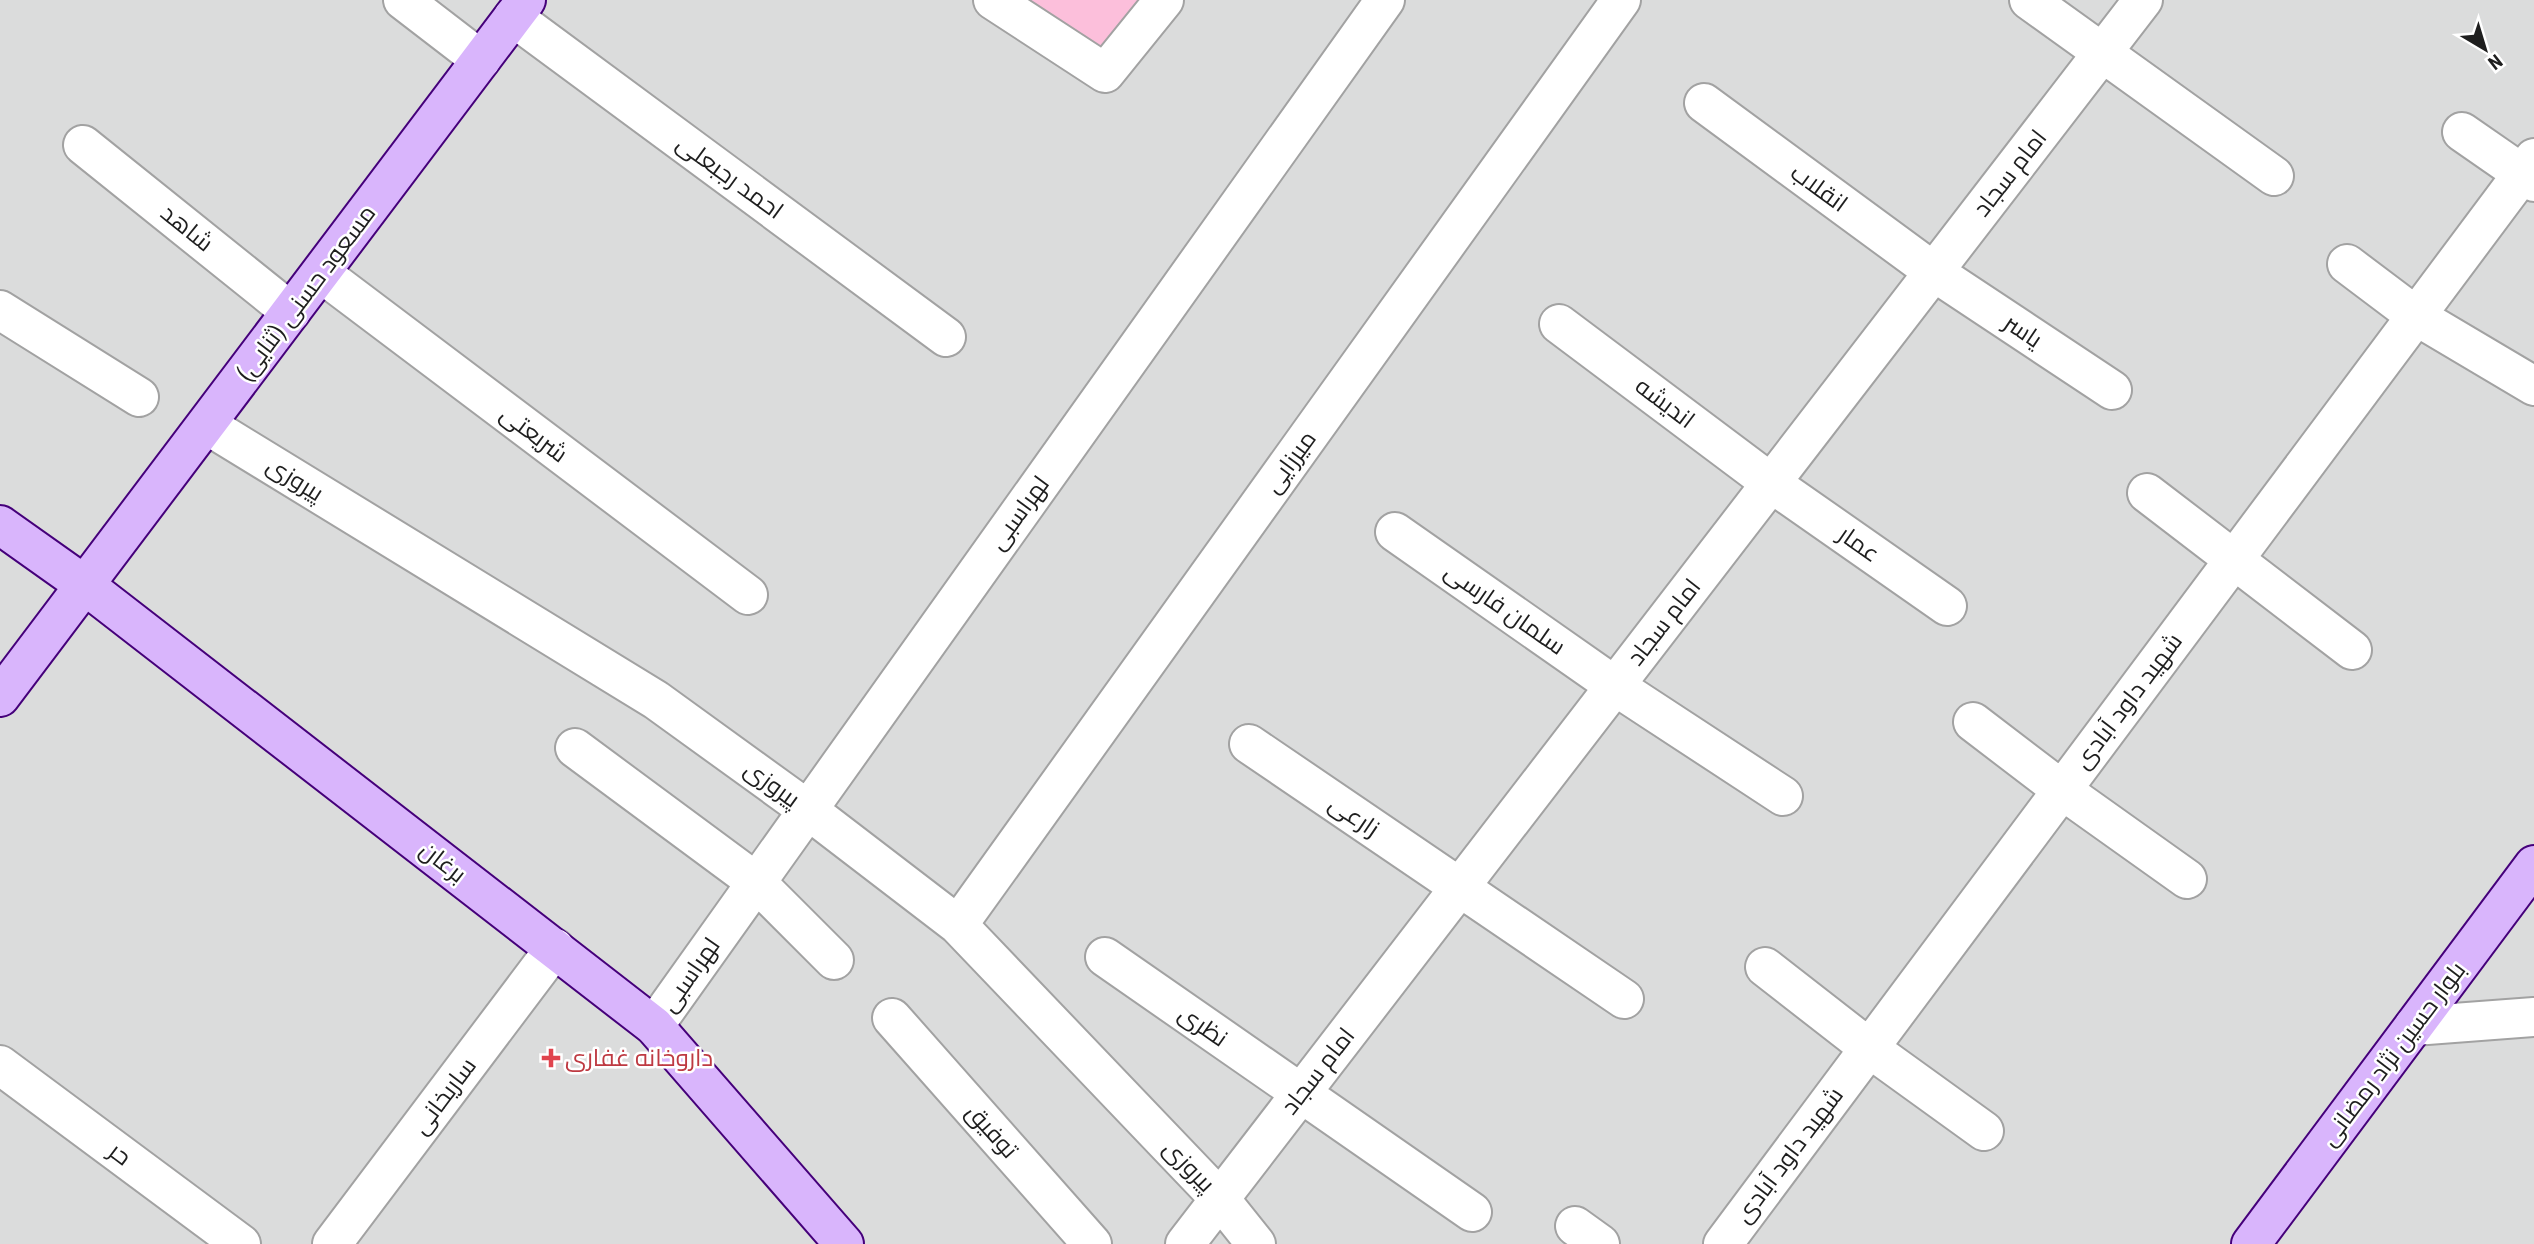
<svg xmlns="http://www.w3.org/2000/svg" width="2534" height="1244" viewBox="0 0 2534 1244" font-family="'Roboto Condensed',Cairo,sans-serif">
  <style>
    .residential { fill: #dbdcdc }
    .park { fill: #fcbfdb }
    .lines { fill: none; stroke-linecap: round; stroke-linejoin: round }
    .street-casing { stroke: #a2a2a2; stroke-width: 42 }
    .secondary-casing { stroke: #45007a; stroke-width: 42 }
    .street { stroke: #fff; stroke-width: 38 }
    .secondary { stroke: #d9b5fc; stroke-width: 38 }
    .health-dot { fill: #e0444e; stroke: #fff; stroke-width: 2.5 }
    .labels { text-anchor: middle; stroke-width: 5; stroke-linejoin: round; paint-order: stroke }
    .street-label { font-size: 24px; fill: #1e1e1e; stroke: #fff }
    .health-label { font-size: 24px; fill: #be3a42; stroke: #fff; text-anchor: start }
  </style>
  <rect width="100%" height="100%" fill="#e5e4f0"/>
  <path class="residential" d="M0,0h2534v1244h-2534z"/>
  <path class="park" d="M1027,0h115l-39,50z"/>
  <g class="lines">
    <g class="street-casing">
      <path id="street" d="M403,0l78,60
        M993,0l112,73 59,-73
        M2029,0l245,176
        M513,17l433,320
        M1704,103l230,169 178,118
        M2462,132l72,50
        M83,145l208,167
        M2347,264l69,52 118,70
        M321,273l427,322
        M0,310l139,87
        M1559,324l212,159 176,123
        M207,425l449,275 152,110 150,115 262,274 36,45
        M2147,493l205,157
        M1395,532l220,154 168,110
        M1973,722l89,68 125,89
        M1249,744l375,255
        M575,748l181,134 78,78
        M958,925l663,-925
        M1105,957l367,255
        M1765,967l104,81 115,83
        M892,1018l200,226
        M654,1026l731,-1026
        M2414,1026l120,-9
        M0,1065l241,179
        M1575,1226l25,18
        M332,1244l223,-296
        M1185,1244l958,-1244
        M1723,1244l811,-1086"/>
    </g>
    <g class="secondary-casing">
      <path id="secondary" d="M0,525l86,61 568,440 190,218
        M0,697l526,-697
        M2251,1244l283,-379"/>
    </g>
    <use href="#street" class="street"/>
    <use href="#secondary" class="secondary"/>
  </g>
  <path class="health-dot" d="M547.5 1047.5h7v7h7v7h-7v7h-7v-7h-7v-7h7z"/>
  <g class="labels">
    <g class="street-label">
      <text transform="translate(2010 173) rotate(-52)" y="8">امام سجاد</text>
      <text transform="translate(730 177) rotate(36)" y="8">احمد رجبعلی</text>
      <text transform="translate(1819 188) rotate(36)" y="8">انقلاب</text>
      <text transform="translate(187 228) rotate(39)" y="8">شاهد</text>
      <text transform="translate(306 293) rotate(-53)" y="8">مسعود حسنی (ثنایی)</text>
      <text transform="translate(2023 331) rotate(34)" y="8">یاسر</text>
      <text transform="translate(1665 403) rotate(37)" y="8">اندیشه</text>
      <text transform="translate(534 434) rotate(37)" y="8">شریعتی</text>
      <text transform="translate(1290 462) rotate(-54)" y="8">میرزایی</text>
      <text transform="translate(295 479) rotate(32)" y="8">پیروزی</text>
      <text transform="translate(1019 513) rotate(-54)" y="8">لهراسبی</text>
      <text transform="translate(1859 544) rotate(35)" y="8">عمار</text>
      <text transform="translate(1505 609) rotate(35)" y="8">سلمان فارسی</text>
      <text transform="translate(1664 622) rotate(-52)" y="8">امام سجاد</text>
      <text transform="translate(2128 701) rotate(-53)" y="8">شهید داود آبادی</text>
      <text transform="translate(772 784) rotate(36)" y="8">پیروزی</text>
      <text transform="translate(1354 816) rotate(34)" y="8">زارعی</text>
      <text transform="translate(443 862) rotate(38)" y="8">برغان</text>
      <text transform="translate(690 975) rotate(-55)" y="8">لهراسبی</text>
      <text transform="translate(1203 1026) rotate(35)" y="8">نظری</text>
      <text transform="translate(2393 1054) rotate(-53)" y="8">بلوار حسین نژاد رمضانی</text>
      <text transform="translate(1318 1071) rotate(-52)" y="8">امام سجاد</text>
      <text transform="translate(444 1096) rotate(-53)" y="8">ساریخانی</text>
      <text transform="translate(992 1131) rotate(48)" y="8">توفیق</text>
      <text transform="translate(120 1154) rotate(37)" y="8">حر</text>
      <text transform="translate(1789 1155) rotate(-53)" y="8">شهید داود آبادی</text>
      <text transform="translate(1189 1166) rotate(46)" y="8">پیروزی</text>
    </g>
    <g class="health-label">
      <text x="565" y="1066">داروخانه غفاری</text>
    </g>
  </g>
  <g transform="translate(2485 49) rotate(142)" stroke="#ffffff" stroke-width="5" paint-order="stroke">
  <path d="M0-5L12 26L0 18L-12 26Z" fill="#1e1e1e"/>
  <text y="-10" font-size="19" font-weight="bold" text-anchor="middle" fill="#1e1e1e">N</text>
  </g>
</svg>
